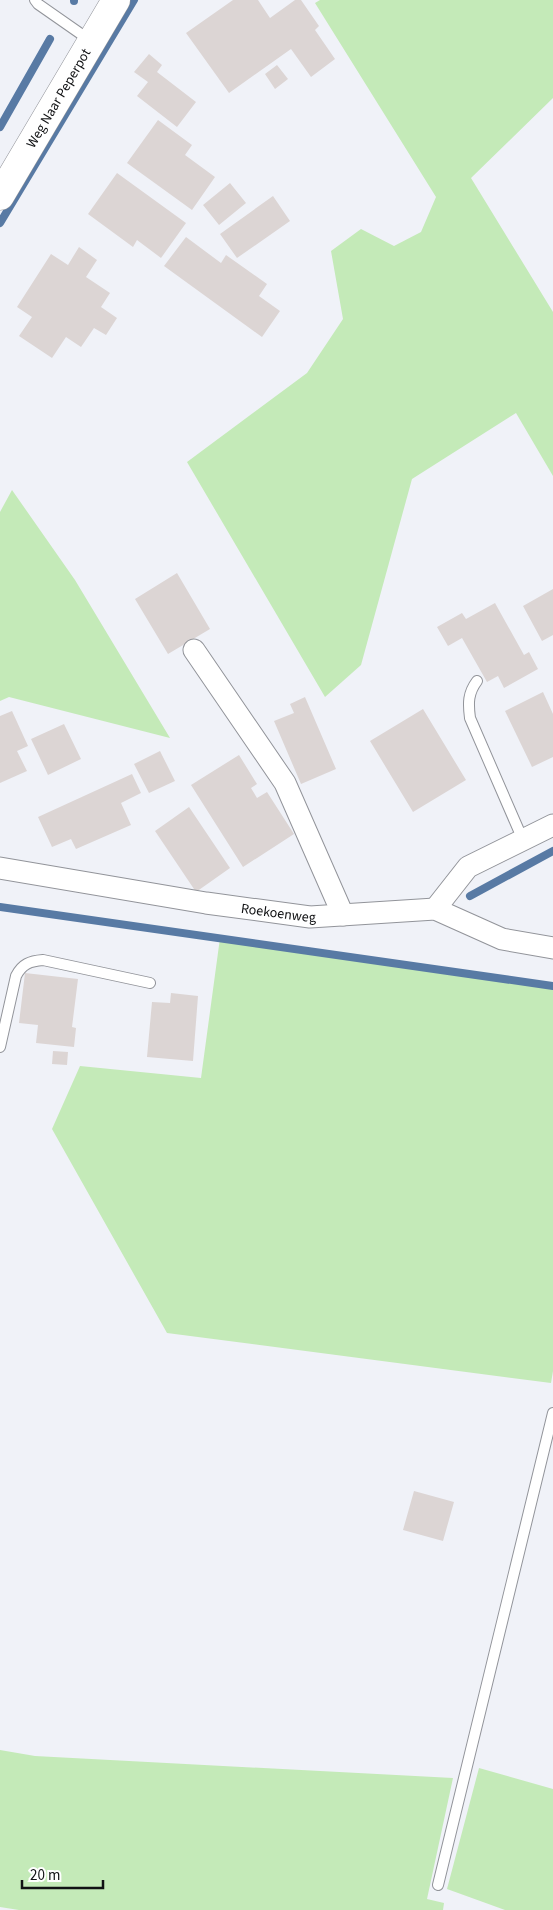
<svg xmlns="http://www.w3.org/2000/svg" width="553" height="1910" viewBox="0 0 553 1910" font-family="'Source Sans 3',sans-serif">
  <style>
    .green { fill: #c4eab8 }
    .lines { fill: none; stroke-linecap: round; stroke-linejoin: round }
    .stream { stroke: #587aa4; stroke-width: 8 }
    .building { fill: #dcd5d4 }
    .lane-casing { stroke: #92949a; stroke-width: 12 }
    .street-casing { stroke: #92949a; stroke-width: 23 }
    .secondary-casing { stroke: #92949a; stroke-width: 29 }
    .lane { stroke: #fff; stroke-width: 10 }
    .street { stroke: #fff; stroke-width: 21 }
    .secondary { stroke: #fff; stroke-width: 28 }
    .labels { text-anchor: middle; stroke-width: 4; stroke-linejoin: round; paint-order: stroke }
    .street-label { font-size: 14px; fill: #111214; stroke: #fff }
  </style>
  <rect width="100%" height="100%" fill="#f0f2f8"/>
  <path class="green" d="M320,0h233v98l-82,80 82,134v164l-37,-63 -104,66 -51,186 -36,32 -138,-235 120,-89 36,-54 -12,-68 30,-22 33,17 27,-14 15,-35 -121,-194z
    M12,490l63,90 95,158 -161,-41 -9,4v-189z
    M220,938l333,48v385l-2,12 -384,-50 -115,-204 28,-63 121,12z
    M0,1750l35,6 418,22 -26,121 17,4 -1,7h-424l-19,-3z
    M479,1768l74,21v121h-48l-58,-21z"/>
  <g class="lines">
    <path class="stream" d="M74,1v-1
      M0,127l50,-88
      M0,223l134,-223
      M470,896l83,-45
      M0,907l553,79"/>
  </g>
  <path class="building" d="M233,0h25l12,18 25,-18h6l18,26 -4,4 20,29 -24,18 -20,-28 -62,44 -43,-60z
    M149,54l13,11 -5,7 39,30 -19,25 -40,-31 11,-14 -14,-10z
    M277,65l11,14 -13,10 -10,-15z
    M158,120l34,25 -7,10 30,22 -23,33 -65,-47z
    M117,173l69,50 -25,35 -24,-18 -4,7 -45,-33z
    M230,183l16,20 -27,22 -16,-20z
    M273,196l17,25 -53,37 -17,-24z
    M186,237l35,26 5,-8 41,29 -8,12 21,15 -18,26 -98,-71z
    M79,247l18,13 -11,17 24,16 -9,14 16,11 -11,17 -12,-7 -13,19 -15,-10 -14,21 -33,-22 13,-19 -15,-10 34,-53 17,11z
    M177,573l33,56 -42,25 -33,-55z
    M553,589v46l-11,6 -19,-35z
    M495,603l29,52 5,-3 9,17 -34,19 -6,-12 -11,6 -25,-44 -14,8 -11,-19 25,-14 4,6z
    M543,692l10,22v43l-21,10 -27,-56z
    M305,697l31,72 -35,15 -27,-63 20,-8 -4,-9z
    M423,709l43,71 -53,32 -43,-71z
    M12,711l16,35 -11,5 10,20 -27,12v-67z
    M64,724l17,35 -33,16 -17,-36z
    M160,751l15,30 -26,12 -15,-29z
    M239,755l18,29 -6,4 6,10 10,-6 27,42 -51,33 -52,-82z
    M132,774l9,19 -20,10 10,22 -55,24 -5,-10 -19,8 -14,-30z
    M189,807l41,61 -34,24 -41,-61z
    M25,973l53,6 -6,48 4,1 -2,19 -38,-4 2,-18 -19,-2z
    M171,993l27,3 -5,65 -46,-4 5,-55 18,1z
    M53,1051l15,1 -1,13 -15,-1z
    M414,1491l40,11 -11,39 -40,-11z"/>
  <g class="lines">
    <g class="lane-casing">
      <path id="lane" d="M35,0l3,4 53,37
        M477,681c-9,12 -9,22 -7,37l53,122
        M0,1047l16,-71c6,-12 14,-15 27,-16l107,23
        M438,1885l115,-472"/>
    </g>
    <g class="street-casing">
      <g id="street">
        <path d="M194,650l91,133 58,132"/>
        <path id="s1" d="M0,868l206,35 104,14 125,-8 67,30 51,9"/>
        <path d="M435,909l33,-42 85,-42"/>
      </g>
    </g>
    <g class="secondary-casing">
      <g id="secondary">
        <path id="s2" d="M0,196l116,-196"/>
      </g>
    </g>
    <use href="#lane" class="lane"/>
    <use href="#street" class="street"/>
    <use href="#secondary" class="secondary"/>
  </g>
  <g class="labels">
    <g class="street-label">
      <text dy="5" stroke="none"><textPath href="#s2" startOffset="114">Weg Naar Peperpot</textPath></text>
      <text dy="5" stroke="none"><textPath href="#s1" startOffset="282">Roekoenweg</textPath></text>
    </g>
  </g>
  <path d="M22 1880v8h81v-8" fill="none" stroke="#111214" stroke-width="2.5"/>
  <text x="30" y="1880" font-size="15" fill="#111214" stroke="#ffffff" stroke-width="4" paint-order="stroke">20 m</text>
</svg>
